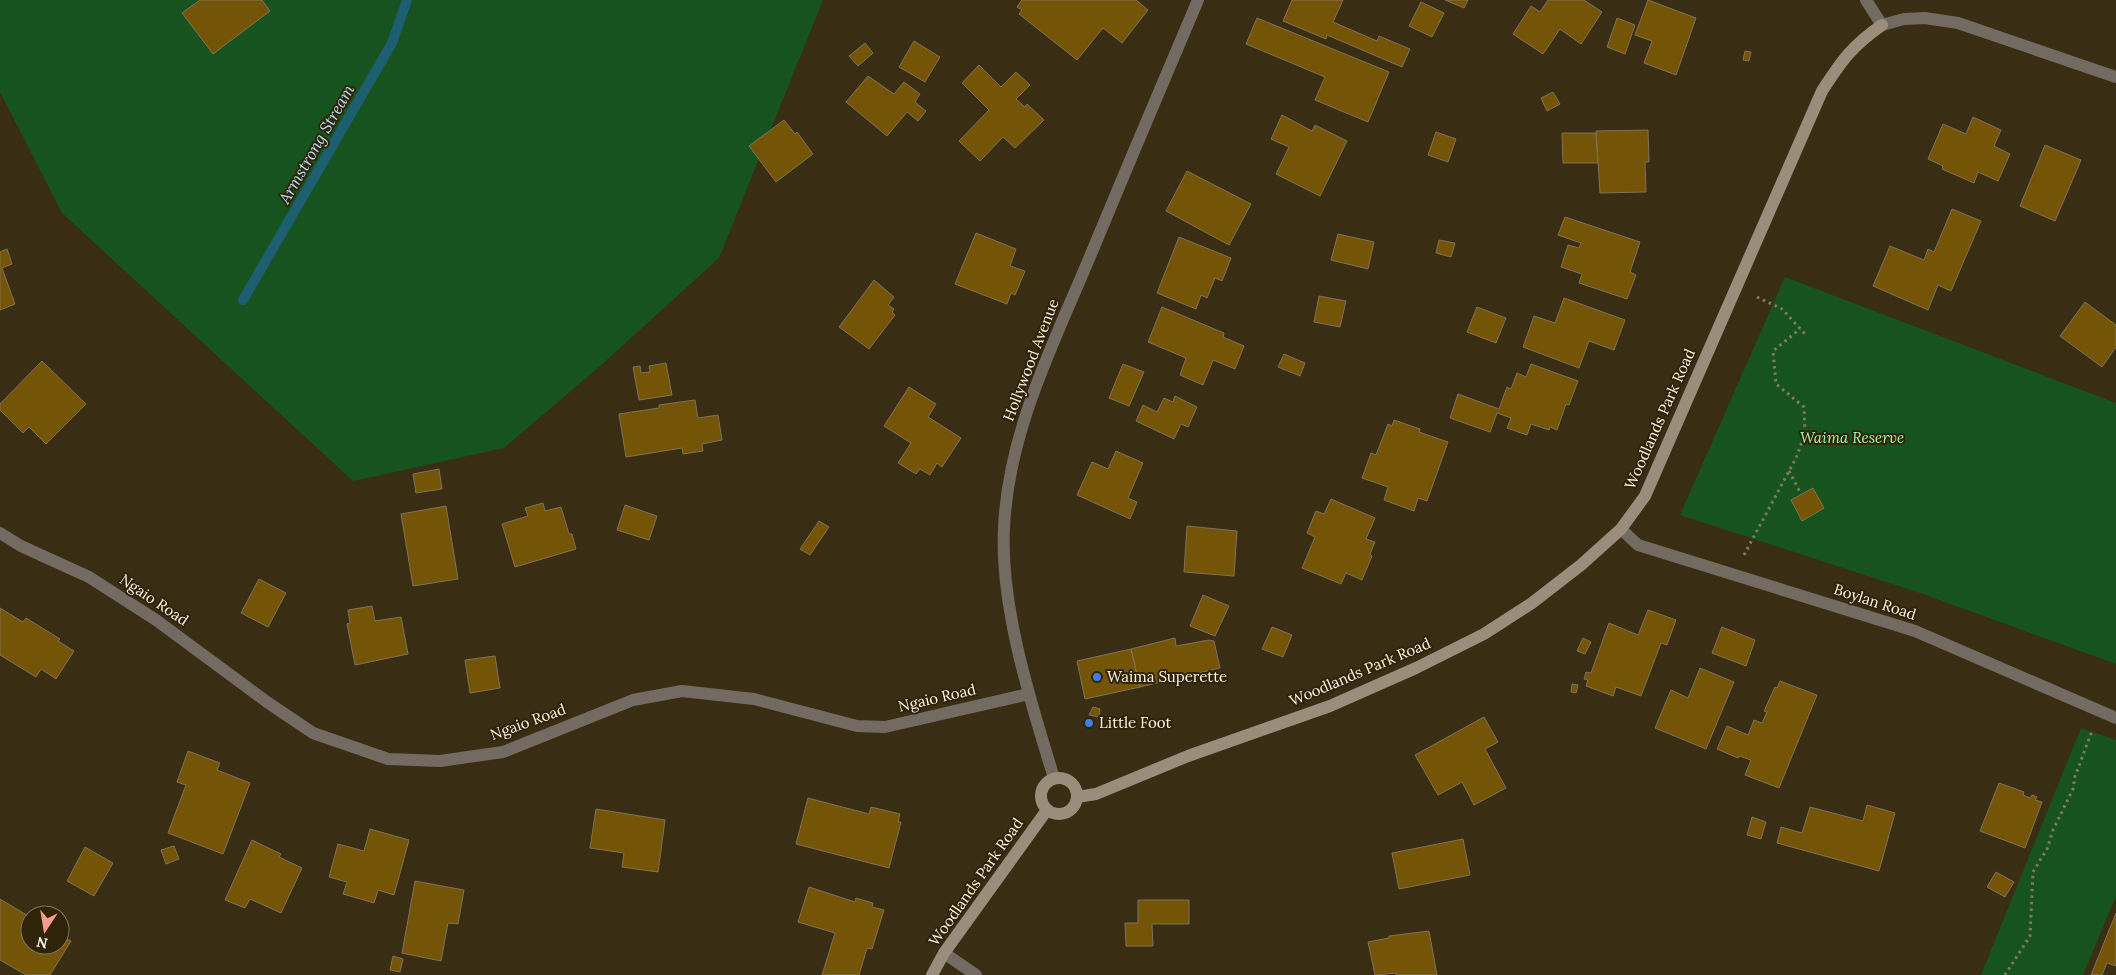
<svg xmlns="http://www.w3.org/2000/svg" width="2116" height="975" viewBox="0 0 2116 975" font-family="Lora,serif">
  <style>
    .green { fill: #17531f }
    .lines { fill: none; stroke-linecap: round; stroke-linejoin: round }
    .stream { stroke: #1d5e70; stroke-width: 10 }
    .building { fill: #745406; stroke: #817258 }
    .path { stroke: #827863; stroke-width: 3; stroke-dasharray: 2.5 4; stroke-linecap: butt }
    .street { stroke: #736b61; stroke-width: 12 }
    .secondary { stroke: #9a8d7c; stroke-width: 12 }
    .shop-dot { fill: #3f7fe0; stroke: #2f230a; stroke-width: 2 }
    .labels { text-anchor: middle; stroke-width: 4; stroke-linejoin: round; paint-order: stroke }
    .street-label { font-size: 15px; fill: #fcf4e6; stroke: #2f230a }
    .park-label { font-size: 15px; font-style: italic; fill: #9cf8a1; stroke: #2f230a }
    .poi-label { font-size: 15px; fill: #fcf4e6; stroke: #2f230a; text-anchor: start }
    .water-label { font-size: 16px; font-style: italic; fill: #aee2f4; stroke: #2f230a }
  </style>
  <rect width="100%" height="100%" fill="#392d14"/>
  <path class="green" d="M0,0h823l-104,258 -120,109 -95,81 -151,33 -291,-268 -62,-121z
    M1785,277l331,126v261l-193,-70 -243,-79z
    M2081,728l35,12v156l-33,79h-102z"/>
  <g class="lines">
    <path class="stream" d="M243,300l149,-257 15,-43"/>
  </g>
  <path class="building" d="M200,0h62l8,11 -57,43 -31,-41z
    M1022,0h114l12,10 -26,33 -19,-15 -26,32 -58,-46 3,-4 -5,-3z
    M1292,0h51l-10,22 44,19 2,-5 31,13 -8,18 -75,-32 -1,4 -43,-18z
    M1445,0h23l-4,8z
    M1548,0h36l18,12 -21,32 -21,-15 -17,25 -30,-20 18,-28 9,6z
    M1648,0l48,18 -20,57 -32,-12 8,-22 -17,-6z
    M1421,2l23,11 -12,24 -23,-11z
    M1257,18l132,54 -21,50 -53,-22 10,-23 -79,-33z
    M1617,18l18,7 -10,29 -18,-7z
    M914,41l26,16 -15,25 -26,-15z
    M865,43l8,10 -15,13 -9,-10z
    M1745,51l6,1 -2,9 -6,-1z
    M979,65l22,22 15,-15 14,13 -14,14 9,8 2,-3 17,16 -29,28 -12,-11 -23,24 -21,-20 30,-31 -27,-27z
    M868,76l26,18 10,-12 16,12 -5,8 11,9 -8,10 -11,-9 -20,24 -41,-34z
    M1553,92l7,12 -13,7 -6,-13z
    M1282,115l30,16 3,-6 32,16 -27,55 -44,-22 13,-27 -18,-8z
    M1973,117l28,13 -7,16 16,8 -12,27 -20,-9 -4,11 -32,-14 1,-3 -15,-7 15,-35 23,10z
    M784,120l11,14 2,-2 16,22 -37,28 -27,-36z
    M1648,130l1,32h-4l1,30 -46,1 -4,-62z
    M1436,132l20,7 -8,23 -20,-7z
    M1562,133h34l2,30h-35z
    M2045,145l36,15 -26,61 -35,-15z
    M1187,171l64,33 -22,41 -63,-34z
    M1952,209l29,12 -30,70 -13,-6 -10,25 -55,-24 17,-40 34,14 4,-11 6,3z
    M1565,217l75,25 -10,30 6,3 -9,24 -48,-16 3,-9 -21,-7 7,-22 11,3 2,-5 -23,-8z
    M976,233l40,16 -6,17 15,5 -10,24 -4,-2 -4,11 -52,-20z
    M1338,234l36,8 -6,27 -37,-9z
    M1179,237l52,21 -9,23 -7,-3 -8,20 -6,-3 -5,14 -39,-16z
    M1439,240l16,3 -4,14 -15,-4z
    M7,249l5,15 -10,4 13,36 -15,6v-58z
    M874,280l20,17 -6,8 6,4 -2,3 3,3 -26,34 -30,-22z
    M1319,296l27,5 -6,26 -26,-5z
    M1564,298l61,22 -11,30 -25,-9 -10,27 -56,-21 11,-31 21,7z
    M2085,302l31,23v22l-14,20 -42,-31z
    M1162,307l62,26 -1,4 21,9 -9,23 -22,-9 -10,25 -23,-10 6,-17 -38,-16z
    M1477,307l29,11 -10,25 -29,-11z
    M1284,354l21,9 -5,13 -22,-9z
    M42,361l44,43 -40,40 -17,-17 -6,6 -23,-23v-6z
    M666,363l6,32 -33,5 -6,-33 7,-1 1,7 9,-1 -1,-6z
    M1123,364l21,8 -15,34 -20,-8z
    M1531,364l47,17 -9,24 -3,-1 -9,26 -7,-3 -1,3 -18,-6 -4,11 -20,-7 4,-10 -14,-5 -7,19 -40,-14 8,-24 41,15 8,-22 4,2 6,-16 9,4z
    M909,387l27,17 -8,13 33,21 -19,29 -5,-4 -7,12 -10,-6 -4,5 -18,-11 13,-20 -27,-17z
    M1175,396l22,11 -9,20 -7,-3 -7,15 -38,-18 7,-16 14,7 7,-14 9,4z
    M695,400l3,18 20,-3 4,25 -20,4 1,7 -20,3 -1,-6 -56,9 -7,-43 40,-6v-3z
    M1394,420l26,9 -1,3 29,10 -21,59 -9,-3 -4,13 -30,-11 4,-13 -26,-9 9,-25 5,2 12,-31 4,2z
    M1116,451l27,12 -15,35 9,4 -7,17 -53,-24 15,-33 16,7z
    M439,469l3,20 -26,4 -3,-19z
    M1813,488l11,20 -22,13 -11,-21z
    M1331,499l44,19 -9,21 9,3 -5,12 2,2 -10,24 -16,-7 -5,11 -39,-16 13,-31 -8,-4 9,-22 8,3z
    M543,503l2,8 16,-4 8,27h3l4,15 -61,18 -13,-43 26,-8 -3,-8z
    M625,505l32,11 -8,24 -32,-10z
    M446,506l12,73 -45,7 -12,-72z
    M819,521l10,6 -19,28 -10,-6z
    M1187,526l50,5 -3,45 -50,-4z
    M259,579l27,14 -18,34 -27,-14z
    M1203,595l26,11 -14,30 -25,-10z
    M372,606l3,15 26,-4 7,37 -53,11 -8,-41 3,-1 -2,-13z
    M0,608l23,14 3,-4 34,21 -2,2 16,10 -18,28 -15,-10 -5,8 -36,-22z
    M1648,610l28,10 -9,25 -6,-2 -20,53 -25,-9 -3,9 -27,-10 2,-6 -4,-1 2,-7 5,1 18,-50 29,12z
    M1272,627l20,8 -9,22 -21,-8z
    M1722,627l33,13 -9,26 -34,-13z
    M1175,638l1,8 33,-6 5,1 6,27 -80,19 -9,-38z
    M1583,638l8,4 -6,12 -8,-3z
    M1131,649l9,38 -55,12 -8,-38z
    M495,656l5,32 -30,5 -5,-33z
    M1700,668l34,14 -28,67 -51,-21 16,-38 17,8z
    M1780,681l37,14 -38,93 -34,-13 6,-15 -12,-4 -1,2 -21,-9 10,-23 21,9 6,-15 8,3 5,-11 -3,-1 11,-24 2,1z
    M1572,684l6,1 -2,8 -5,-1z
    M1093,707l7,2 -1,8 -10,-2z
    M1484,717l14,25 -13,7 21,39 -32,17 -12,-23 -24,13 -23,-40z
    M188,751l32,12 -3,7 33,13 -27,71 -55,-21 18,-48 -9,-3z
    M1999,783l25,9 -1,3 7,3 2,-3 5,2 -2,3 7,2 -17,46 -45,-17z
    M808,798l61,16 2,-7 29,7 -2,8h3l-12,46 -93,-24z
    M1867,805l28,8 -16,58 -102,-28 4,-16 21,6 8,-26 53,14z
    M596,809l69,11 -7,52 -36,-5 2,-14 -34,-5z
    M1752,817l14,5 -5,17 -14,-4z
    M370,829l39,11 -15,55 -16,-5 -4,13 -31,-9 4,-12 -18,-5 9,-33 26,7z
    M1463,839l7,36 -71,14 -7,-36z
    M252,840l29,14 -2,3 23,11 -21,45 -31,-14 -5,9 -20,-8z
    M174,846l5,13 -13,5 -5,-14z
    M85,847l28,16 -19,33 -27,-15z
    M1996,872l18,10 -9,15 -18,-10z
    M415,881l49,9 -6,34 -10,-1 -7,38 -39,-8z
    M809,887l46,15 1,-4 17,5 -1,4 12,3 -12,39 -5,-1 -8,27h-37l13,-42 -37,-11z
    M0,899l30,18v28h30v-10l11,6 -21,34h-24l-26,-15z
    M1138,900h51v24h-37l1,22h-27l-1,-23h13z
    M2116,913v53l-9,-3 -5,12h-11z
    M1429,931l8,44h-41v-2l-21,2 -7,-33 21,-4v-2z
    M393,956l10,3 -3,13 -10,-2z"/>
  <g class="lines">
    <path class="path" d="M1757,297l25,12 24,26
      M1789,471l12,23
      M1744,555l52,-97 9,-24 -1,-27 -28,-23 -3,-33 27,-22
      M2005,975l25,-39 3,-64 14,-23 6,-19 21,-43v-8l18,-48"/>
    <path class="street" d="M1866,0l16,25 22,-6 21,-1 33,5 158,54
      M1621,529l17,16 277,86 201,87
      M0,533l21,13 68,31 67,43 111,82 46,31 75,26 52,2 63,-9 130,-52 49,-9 72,8 103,27 28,1 144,-33
      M1054,778c-23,-75 -54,-171 -50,-250 4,-93 46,-177 82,-262 37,-89 74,-177 112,-266
      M944,953l32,22"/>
    <path class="secondary" d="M1041 796a18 18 0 1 1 36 0a18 18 0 1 1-36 0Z
      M1077,797l19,-3 92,-38 142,-50 86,-38 68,-34 48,-31 49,-38 40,-36 24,-33 177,-405c20,-31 30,-45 60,-66
      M932,975l12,-22 103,-143"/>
  </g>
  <g class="shop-dot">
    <circle cx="1097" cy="677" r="5"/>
    <circle cx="1089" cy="723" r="5"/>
  </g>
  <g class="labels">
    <g class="street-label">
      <text transform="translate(1031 360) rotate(-69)" y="5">Hollywood Avenue</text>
      <text transform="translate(1660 419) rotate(-66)" y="5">Woodlands Park Road</text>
      <text transform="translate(154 600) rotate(34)" y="5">Ngaio Road</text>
      <text transform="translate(1875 602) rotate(18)" y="5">Boylan Road</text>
      <text transform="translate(1360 672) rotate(-23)" y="5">Woodlands Park Road</text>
      <text transform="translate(937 698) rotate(-13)" y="5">Ngaio Road</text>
      <text transform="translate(528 722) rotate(-20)" y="5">Ngaio Road</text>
      <text transform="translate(976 882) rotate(-55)" y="5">Woodlands Park Road</text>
    </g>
    <g class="park-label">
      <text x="1852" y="443">Waima Reserve</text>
    </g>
    <g class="poi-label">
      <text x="1107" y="682">Waima Superette</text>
      <text x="1099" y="728">Little Foot</text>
    </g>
    <g class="water-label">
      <text transform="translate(316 144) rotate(-60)" y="6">Armstrong Stream</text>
    </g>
  </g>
  <g transform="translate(45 930) rotate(192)"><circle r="24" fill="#2f230a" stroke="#817762"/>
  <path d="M0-4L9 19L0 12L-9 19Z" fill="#f49d8c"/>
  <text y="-8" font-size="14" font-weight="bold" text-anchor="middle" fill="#fcf4e6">N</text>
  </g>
</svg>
